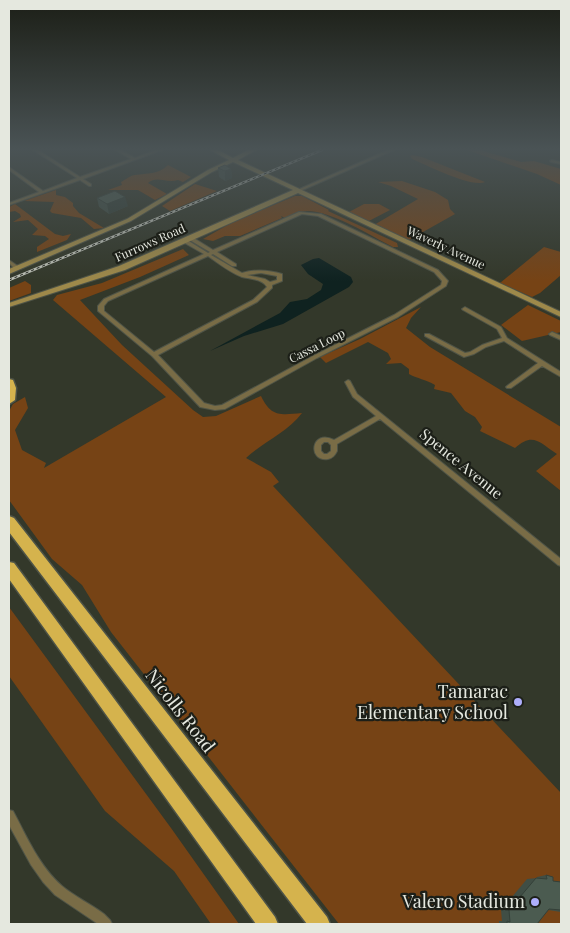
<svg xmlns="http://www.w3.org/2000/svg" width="570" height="933" viewBox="0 0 570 933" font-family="'Playfair Display',serif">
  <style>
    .green { fill: #764315 }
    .water { fill: #0f2220 }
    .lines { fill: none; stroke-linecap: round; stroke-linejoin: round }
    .street-casing { stroke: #4f5447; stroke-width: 2 }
    .secondary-casing { stroke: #4f5447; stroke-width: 2 }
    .highway-casing { stroke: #4f5447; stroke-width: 3 }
    .street { fill: #796c46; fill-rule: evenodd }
    .secondary { fill: #9e894a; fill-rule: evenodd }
    .highway { fill: #d5b34d; fill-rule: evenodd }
    .rail-casing { stroke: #bcbfb5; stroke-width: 2.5 }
    .rail { stroke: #1c1f18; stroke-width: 1; stroke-dasharray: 3; stroke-linecap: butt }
    .wall { fill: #404e45 }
    .shaded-wall { fill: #344038 }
    .building { fill: #4b5b50; stroke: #344038 }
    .poi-dot { fill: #aeaefb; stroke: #1c1f18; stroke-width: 2 }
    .labels { text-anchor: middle; stroke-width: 4.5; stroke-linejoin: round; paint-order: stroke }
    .far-street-label { font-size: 12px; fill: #e5e8df; stroke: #1c1f18 }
    .street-label { font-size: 15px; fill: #e5e8df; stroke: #1c1f18 }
    .near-poi-label { font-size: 18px; fill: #e5e8df; stroke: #1c1f18; text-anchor: end }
    .near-street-label { font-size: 18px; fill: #e5e8df; stroke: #1c1f18 }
  </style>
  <rect width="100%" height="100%" fill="#33382a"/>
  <path class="green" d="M467,150h13l41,12 13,-1 27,8v16l-24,-11z
    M412,155l10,2 63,25c-14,6 -58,-17 -73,-23l-2,-3z
    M168,165l23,12 -8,5 -5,-2c-11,4 -21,-5 -30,3l19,11 -12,6 -17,-10h-30l14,-5 -1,-3c4,-2 10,-7 14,-7 12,-2 23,0 33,-10z
    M402,181l33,11 13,8 2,9 5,5 -48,27 -33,-16 44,-26 -27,-13 -13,-4z
    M195,184l22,7 -47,20 -8,-5z
    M56,190v5l9,2 8,6v3l6,7 25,15 -10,1 -13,-11 -29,-5 -2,-2 4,-9 -30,-1z
    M295,196h7l27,14 -1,1 69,32 1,4h-5c-24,-12 -61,-36 -86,-36 -8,1 -15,4 -22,7l-4,-2 1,2 -42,18h-15l-12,5 -10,-2 28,-16z
    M15,204l40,30 8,2 8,-2 -4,6 -30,12v-5l12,-8 -4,-3 -13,-1 6,-6 -10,-9 -15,2 8,-5 -1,-3 -5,-3 -6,1v-5z
    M364,204h15l11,6 -23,12 -18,-10z
    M544,247l17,5v23l-21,18 -8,4 -32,-14z
    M183,249l6,6 -49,22 -60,23 42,45 71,65 10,7 13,-1 45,-20c10,21 19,19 41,17 -14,19 -39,29 -56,45l25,14 8,10 -6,4 288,307v131h-222l-228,-292 -29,-47 -30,-26 -43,-59v-89l4,-7 12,-7 3,11 -13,22 7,20 24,13 -2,5 122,-71 -113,-97 4,-5 45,-12z
    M25,281l6,4v8l-22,8v-13z
    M528,305l33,16v11l-39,9 -21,-16z
    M421,307l-10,11 -5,10 24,19 131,80v64l-25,-20 21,-17c-18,-12 -24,-22 -42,-6l-35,-17 2,-4 -7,-10 -10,-6 -14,-18 -17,-4 1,-4c-10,-6 -17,-6 -26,-11v-5l-8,-6 -15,1 5,-5 -3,-6 -20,-11 -42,21 -6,-6 40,-18z
    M9,607l162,221 68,96h-28l-37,-53 -69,-60 -96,-135z"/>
  <path class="water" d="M319,258l32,19 2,5 -4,5 -66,37 -39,12 -34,15 70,-38 10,-11 17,-3 14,-9 2,-6 -15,-10 -7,-9 12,-6z"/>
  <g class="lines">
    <g class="street-casing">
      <path id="street" d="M33,150h5l42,27 51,-18 -16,-9h5l15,8 21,-8h6l-79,29 8,5v2h-2l-9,-6 -71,25v-2l30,-11 -30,-22v-3l34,24 34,-13z
        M388,150h6l-96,42 -3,-1z
        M552,160l9,2v2l-10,-2 -1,-1z
        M299,212l22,2 117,56 10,11 -2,5 -48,31 -81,41 -92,51 -10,1 -15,-3 -48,-51 -54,-45v-5l6,-7 100,-45 -21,-12v-2h4l21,13 2,-1 -22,-13v-2h4l21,13zM302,214l16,2 116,56 8,9 -1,4 -47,30 -81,41 -91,49 -7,1 -11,-3 -46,-48 99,-53 15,-14v-3l10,-4v-7c-13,-4 -26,-5 -40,-1l-31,-18 2,-1 19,12h4v-2l-19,-12zM208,256c10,7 23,17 34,21 9,2 20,2 25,10l-14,13 -99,52 -50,-41v-5l4,-5zM261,273l16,3v4l-7,2 -5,-3 -18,-4z
        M9,260l10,7v2h-4l-6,-6z
        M465,307l36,20 6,11 54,34v5l-19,-11 -31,22h-4l-1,-1 1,-1 31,-23 -34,-22 -18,6 -12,7 -10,3 -39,-21v-2h4l36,19 5,-1 12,-7 20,-7 -5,-9 -34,-19 -1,-1z
        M552,332l9,4v4l-11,-5 -1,-1z
        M348,380l2,1 7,13 204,165v7l-3,-1 -178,-146 -43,25v7c-2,4 -4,7 -9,8 -21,3 -17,-31 6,-19l42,-24 -23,-19 -8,-15zM324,442h4l3,3v6l-4,3h-3l-3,-3v-6z
        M9,810l4,1c14,26 26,55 49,75 13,11 29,18 42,28l6,6 2,4h-14l-43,-29 -12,-13 -12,-17 -22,-40z"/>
    </g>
    <g class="secondary-casing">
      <path id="secondary" d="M210,150h8l15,8 15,-8h8l-18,10 323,152v5l-263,-124 -173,77 -116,37v-4l110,-37 174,-76 -60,-28 -21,10 -81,49 -122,53v-5l118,-50 81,-49 21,-10z"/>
    </g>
    <g class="highway-casing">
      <path id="highway" d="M9,379l4,1 3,8 -1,12 -6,4z
        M9,516l5,2 313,399 3,7h-23l-298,-392z
        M9,562l5,1 261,354 3,7h-22l-247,-345z"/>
    </g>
    <use href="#street" class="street"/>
    <use href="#secondary" class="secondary"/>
    <use href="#highway" class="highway"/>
    <g class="rail-casing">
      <path id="rail" d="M9,280l313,-130"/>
    </g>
    <use href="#rail" class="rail"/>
  </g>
  <path class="wall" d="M218,168l13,1 1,9 -7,3 -6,-4z
    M97,198l31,8 -19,8 -10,-7z
    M546,875l7,6 8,1v30l-13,-2 -11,14h-38v-3h3l-1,-11 26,-31 10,-1v-1z"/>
  <path class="shaded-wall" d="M231,169l1,9 -7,3v-10z
    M125,197l3,9 -19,8 -2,-10z"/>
  <path class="building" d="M225,165l6,4 -6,2 -7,-3z
    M115,191l10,6 -18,7 -10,-6z
    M546,875l7,2v4l8,1v28l-12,-1 -12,15h-30v-3l3,1 -1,-12 27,-32 11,1z"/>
  <linearGradient id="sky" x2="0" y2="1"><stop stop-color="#1c1f17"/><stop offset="0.53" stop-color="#4a5355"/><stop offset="1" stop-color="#4a5355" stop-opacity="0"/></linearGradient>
  <rect width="570" height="281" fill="url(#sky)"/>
  <g class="poi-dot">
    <circle cx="518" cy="702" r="5"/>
    <circle cx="535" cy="902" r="5"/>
  </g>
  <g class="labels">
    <g class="far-street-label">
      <text transform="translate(150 243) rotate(-24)" y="4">Furrows Road</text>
      <text transform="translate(446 248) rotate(25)" y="4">Waverly Avenue</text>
      <text transform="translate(317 346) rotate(-27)" y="4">Cassa Loop</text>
    </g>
    <g class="street-label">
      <text transform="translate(461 464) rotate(39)" y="5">Spence Avenue</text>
    </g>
    <g class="near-poi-label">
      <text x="508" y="698">Tamarac<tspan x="508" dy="21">Elementary School</tspan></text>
      <text x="525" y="908">Valero Stadium</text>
    </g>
    <g class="near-street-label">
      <text transform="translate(180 711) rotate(52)" y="6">Nicolls Road</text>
    </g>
  </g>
  <rect width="570" height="933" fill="none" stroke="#e5e8df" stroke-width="20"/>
</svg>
